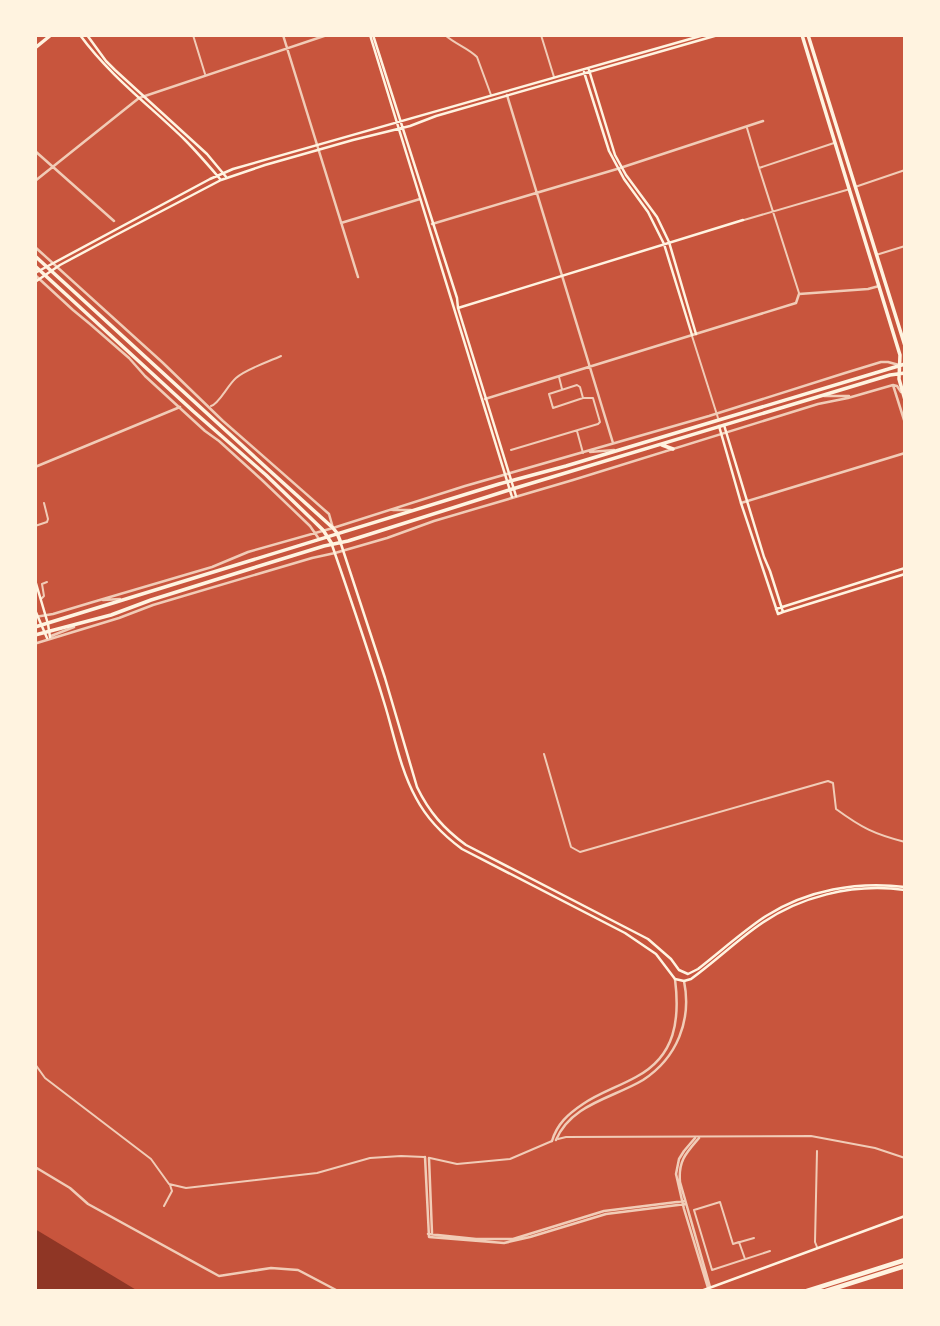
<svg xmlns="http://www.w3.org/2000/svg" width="940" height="1326" viewBox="0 0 940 1326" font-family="Signika,sans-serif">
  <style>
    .water { fill: #8f3625 }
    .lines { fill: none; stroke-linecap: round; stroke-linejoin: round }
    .minor { stroke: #f1ccb7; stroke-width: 2 }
    .tertiary { stroke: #f1ccb7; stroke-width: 2.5 }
    .secondary { stroke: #fff3e0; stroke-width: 2.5 }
    .primary { stroke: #fff3e0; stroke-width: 3.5 }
    .trunk { stroke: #fff3e0; stroke-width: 4.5 }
  </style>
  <rect width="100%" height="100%" fill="#c8553d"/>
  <path class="water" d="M35,1229l103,62h-103z"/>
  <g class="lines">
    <path class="minor" d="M193,35l12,39
      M445,35c10,9 23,13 32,22l14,38
      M541,35l13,42
      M747,128l12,40 75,-25
      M759,168l40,125
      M855,187l50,-17
      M744,220l106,-31
      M876,255l29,-9
      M692,336l26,82
      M559,377l3,12
      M577,385l3,2 3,11 -30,10 -4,-14z
      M211,406c8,-2 16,-20 25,-28 10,-9 32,-16 45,-22
      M577,431l6,22
      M511,450l87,-26 2,-2 -7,-24h-10
      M35,526l12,-4 1,-3 -4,-16
      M41,599l3,-3 -2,-12 5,-2
      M544,754l27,93 9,5 248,-71 5,2 3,26c26,19 38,25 69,33
      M35,1064l10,14 106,81 18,25 17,4 131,-15 53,-15 31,-2 23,1
      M558,1139l8,-2 245,-1 64,12 30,10
      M817,1151l-2,91 2,5
      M430,1158l27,6 53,-5 42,-18
      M164,1206l8,-15 -2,-6
      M740,1242l14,-4
      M745,1259l-6,-17 -6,2 -13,-42 -26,8 18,60 58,-19"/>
    <path class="tertiary" d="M283,35l75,242
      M507,95l106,348
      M35,151l79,70
      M35,181l104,-83 188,-63
      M341,223l79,-24
      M432,224l185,-55 146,-48
      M35,247l127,115 61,59 106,93 4,14
      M35,275l38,35 17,14 39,34 16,18 60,55 14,10 43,39 48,46 9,13
      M893,385l12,38
      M824,396h25
      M485,399l311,-96 3,-9 69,-5 11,-3
      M590,452l24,-2
      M35,467l145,-60
      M741,503l164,-50
      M393,510h18
      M103,600l17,-1
      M93,602l119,-35 36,-15 85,-24 132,-42 244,-70 136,-43 36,-11h7l11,3
      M35,617l18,-3 40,-12
      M51,636l23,-9
      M37,643l82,-25 34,-13 159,-47 23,-5 52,-15 47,-17 139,-41 245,-76 30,-6 45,-13 4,1 4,6
      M695,1138l-11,13 -5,8 -3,15 8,35 24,79
      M699,1138c-13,15 -21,23 -19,44l30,105
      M556,1140c15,-36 57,-42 87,-60 34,-22 49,-60 41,-99
      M552,1141c5,-17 16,-27 31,-37 16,-11 35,-17 53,-27 40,-21 44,-58 39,-98
      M425,1157l4,80 75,6 26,-6 76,-23 80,-10
      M429,1158l3,75
      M35,1167l35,21 18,16 131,72 52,-8 27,2 40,21
      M428,1234l48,5h37l91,-28 81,-10"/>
    <path class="secondary" d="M80,35c30,41 69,70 105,105 13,13 24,26 36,40
      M87,35l19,26 9,9 92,84 20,24
      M370,35l142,462
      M373,35l84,263 1,10 58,188
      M589,70l26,85 11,20 31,42 12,25 27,92
      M584,72l25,79 15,28 24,33 16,32 28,91
      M35,273l175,-94 23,-10 471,-134
      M35,282l25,-17 56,-30 105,-55 44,-15 88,-25 57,-14 26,-10 282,-81
      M458,308l285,-88
      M724,425l40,132 6,14 13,41
      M719,426l22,77 37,111 5,-2
      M341,544l44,134 32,109c12,25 27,42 49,58l182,94 23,20 8,11 9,4 10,-5c22,-17 44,-37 68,-53 41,-26 91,-35 139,-29
      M332,545c18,52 36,104 52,157 10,32 16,67 32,96 11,21 27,37 46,51l163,84 31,21 19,25 9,2 7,-2c22,-16 42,-35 64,-51 43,-32 98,-45 150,-38
      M35,580l13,44 2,13
      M776,609l129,-41
      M35,610l12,28
      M783,612l122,-38
      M701,1291l204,-75"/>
    <path class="primary" d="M802,35l98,320 -1,24 6,21
      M808,35l97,311
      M35,48l16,-13
      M35,256l235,215 63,57 4,5 4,10
      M35,266l158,145 73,64 57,55 9,14
      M662,445l11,4
      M35,627l464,-143 67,-18 339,-102
      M35,635l76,-20 40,-15 102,-32 71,-22 24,-5 161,-51 381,-115 15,-2"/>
    <path class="trunk" d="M807,1291l98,-31
      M826,1291l79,-25"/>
  </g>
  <rect width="940" height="1326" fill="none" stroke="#fff3e0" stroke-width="74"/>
</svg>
